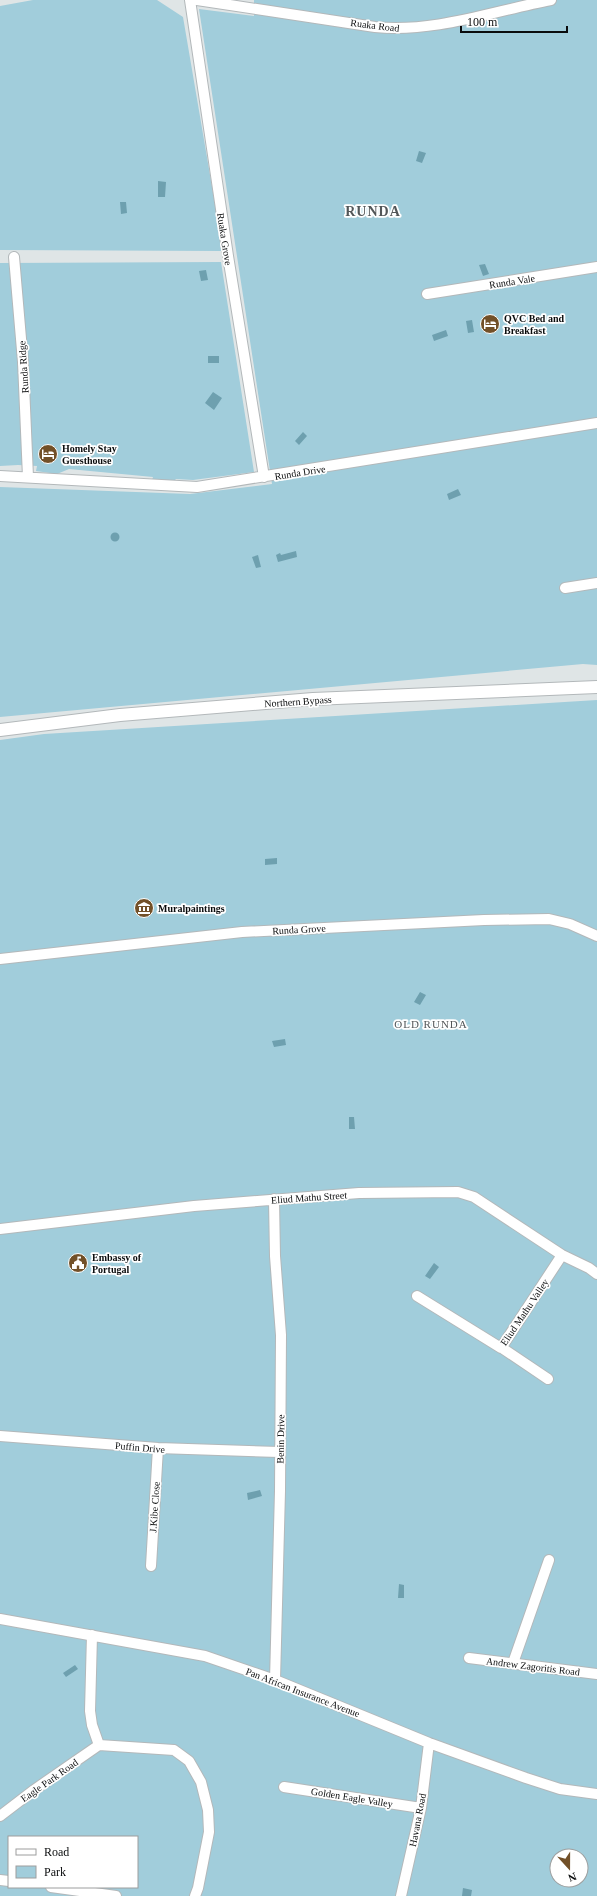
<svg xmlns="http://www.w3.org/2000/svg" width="597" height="1896" viewBox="0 0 597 1896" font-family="'Times New Roman',serif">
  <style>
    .green { fill: #a1cddb; fill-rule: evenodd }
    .water { fill: #6ea0af }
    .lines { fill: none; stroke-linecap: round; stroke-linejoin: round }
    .minor-casing { stroke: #b3b8ba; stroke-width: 12 }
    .major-casing { stroke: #b3b8ba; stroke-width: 14 }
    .minor { stroke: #fff; stroke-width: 10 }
    .major { stroke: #fff; stroke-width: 12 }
    .labels { text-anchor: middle; stroke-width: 3.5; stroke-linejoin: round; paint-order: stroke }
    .street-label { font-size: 10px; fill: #0a0c0d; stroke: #fff }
    .poi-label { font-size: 10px; font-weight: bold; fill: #0a0c0d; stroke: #fff; text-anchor: start }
    .neighbourhood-label { font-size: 11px; letter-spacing: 1px; fill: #525658; stroke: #fff }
    .district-label { font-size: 14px; font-weight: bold; letter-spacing: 1px; fill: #525658; stroke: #fff }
  </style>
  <rect width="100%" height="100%" fill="#dfe5e6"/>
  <path class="green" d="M33,0h124l26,17 40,234 -223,-1v-244z
    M254,0h343v665l-14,-1 -583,53v-230l190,7 82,-10 -73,-475 55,7z
    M221,262l33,210 -61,8 -17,-1 -3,3 -21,-2 1,-3 -84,-8 -12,5 -21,-3 1,-5 -19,-1 -18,1v-203z
    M597,700v1196h-597v-1156l44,-6zM9,1837h128v50h-128zM557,1856h24v24h-24z"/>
  <path class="water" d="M419,151l7,2 -4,10 -6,-2z
    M158,181l8,1 -1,15h-7z
    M120,202h6l1,11 -6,1z
    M485,264l4,10 -6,2 -4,-11z
    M206,270l2,10 -7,1 -2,-10z
    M472,320l2,12 -6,1 -2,-12z
    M446,330l2,6 -14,5 -2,-6z
    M208,356h11v7h-11z
    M213,392l9,6 -8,12 -9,-7z
    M303,432l4,4 -8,9 -4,-4z
    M458,489l3,6 -12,5 -2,-6z
    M110.5 537a4.5 4.5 0 1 1 9 0a4.5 4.5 0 1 1-9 0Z
    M296,551l1,6 -19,5 -2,-7 4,-2 1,2z
    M258,555l3,12 -5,1 -4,-11z
    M277,858v6l-12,1v-6z
    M420,992l6,3 -6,10 -6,-3z
    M285,1039l1,6 -12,2 -2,-6z
    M349,1117h5l1,12h-6z
    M434,1263l5,4 -9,12 -5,-3z
    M260,1490l2,6 -14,4 -1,-7z
    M399,1584l5,1v13h-6z
    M75,1665l3,4 -12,8 -3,-4z
    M463,1888l9,2 -1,6h-9z"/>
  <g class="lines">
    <g class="minor-casing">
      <path id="minor" d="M190,0l38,256 36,221
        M197,0l178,27c60,6 118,-16 176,-27
        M14,257l9,105 5,115
        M427,294l170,-27
        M0,476l197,11 400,-64
        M565,588l32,-5
        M0,959l242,-27 242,-12 65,-1 21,5 27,12
        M274,1199l1,57 6,79 -1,156 -5,189
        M0,1229l194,-23 165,-13 99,-1 16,5 88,58 27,13 8,6
        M417,1296l84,52 61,-93
        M502,1348l46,31
        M0,1436l158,12 121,4
        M151,1566l7,-118
        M0,1619l205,37 70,24 154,63 97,35 34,11 37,5
        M92,1635l-2,76 2,14 7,20
        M469,1658l128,16
        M513,1663l36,-103
        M284,1787l137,21
        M0,1816l34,-26 65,-45 75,5 15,11 12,21 7,28 1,22 -11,56 -3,8
        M0,1880l9,1
        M51,1887l65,9
        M401,1896l20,-88 8,-65"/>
    </g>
    <g class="major-casing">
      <path id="major" d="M0,730l120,-15 193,-16 284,-12"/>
    </g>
    <use href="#minor" class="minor"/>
    <use href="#major" class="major"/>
  </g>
  <defs>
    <g id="hotel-disc" transform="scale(1)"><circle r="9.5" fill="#725028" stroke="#fff"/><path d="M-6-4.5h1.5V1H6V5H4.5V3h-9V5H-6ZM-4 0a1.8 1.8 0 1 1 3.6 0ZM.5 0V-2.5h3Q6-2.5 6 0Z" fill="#fff"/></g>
    <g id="museum-disc" transform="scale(1)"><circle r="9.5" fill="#725028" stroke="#fff"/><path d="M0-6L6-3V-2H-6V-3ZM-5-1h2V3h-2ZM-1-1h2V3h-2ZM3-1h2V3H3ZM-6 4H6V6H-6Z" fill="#fff"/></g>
    <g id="civic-disc" transform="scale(1)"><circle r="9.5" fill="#725028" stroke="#fff"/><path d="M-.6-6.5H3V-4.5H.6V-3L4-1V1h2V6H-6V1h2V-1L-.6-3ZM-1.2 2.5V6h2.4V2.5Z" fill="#fff"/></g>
  </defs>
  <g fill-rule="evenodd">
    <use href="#hotel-disc" x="490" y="324"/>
    <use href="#hotel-disc" x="48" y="454"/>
    <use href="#museum-disc" x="144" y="908"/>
    <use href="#civic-disc" x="78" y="1263"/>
  </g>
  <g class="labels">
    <g class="street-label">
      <text transform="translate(375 25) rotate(7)" y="4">Ruaka Road</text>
      <text transform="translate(225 239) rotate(81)" y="4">Ruaka Grove</text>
      <text transform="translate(512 281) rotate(-9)" y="4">Runda Vale</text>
      <text transform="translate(23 367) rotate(-94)" y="4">Runda Ridge</text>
      <text transform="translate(300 472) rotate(-9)" y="4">Runda Drive</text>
      <text transform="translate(298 701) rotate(-4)" y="4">Northern Bypass</text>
      <text transform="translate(299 929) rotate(-3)" y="4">Runda Grove</text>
      <text transform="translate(309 1197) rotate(-4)" y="4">Eliud Mathu Street</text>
      <text transform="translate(524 1312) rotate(-56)" y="4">Eliud Mathu Valley</text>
      <text transform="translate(280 1439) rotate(-89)" y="4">Benin Drive</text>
      <text transform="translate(140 1447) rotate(5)" y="4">Puffin Drive</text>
      <text transform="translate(154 1507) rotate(-86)" y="4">J.Kibe Close</text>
      <text transform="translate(533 1666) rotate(7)" y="4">Andrew Zagoritis Road</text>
      <text transform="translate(303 1692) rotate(21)" y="4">Pan African Insurance Avenue</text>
      <text transform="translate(49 1780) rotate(-35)" y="4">Eagle Park Road</text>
      <text transform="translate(352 1797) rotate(9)" y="4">Golden Eagle Valley</text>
      <text transform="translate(417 1820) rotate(-79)" y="4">Havana Road</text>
    </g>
    <g class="poi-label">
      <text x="504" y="322">QVC Bed and<tspan x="504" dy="12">Breakfast</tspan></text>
      <text x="62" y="452">Homely Stay<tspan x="62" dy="12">Guesthouse</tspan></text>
      <text x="158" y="912">Muralpaintings</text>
      <text x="92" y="1261">Embassy of<tspan x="92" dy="12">Portugal</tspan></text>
    </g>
    <g class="neighbourhood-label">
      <text x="431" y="1028">OLD RUNDA</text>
    </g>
    <g class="district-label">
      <text x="373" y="216">RUNDA</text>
    </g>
  </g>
  <rect x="8" y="1836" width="130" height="52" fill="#ffffff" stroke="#9d9e9e"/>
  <rect x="16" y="1849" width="20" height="6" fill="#ffffff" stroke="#9d9e9e"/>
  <text x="44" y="1856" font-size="12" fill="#0a0c0d">Road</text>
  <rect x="16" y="1866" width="20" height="12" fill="#a1cddb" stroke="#9d9e9e"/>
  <text x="44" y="1876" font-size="12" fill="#0a0c0d">Park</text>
  <g transform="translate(569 1868) rotate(159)"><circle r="19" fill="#ffffff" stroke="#9d9e9e"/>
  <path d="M0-3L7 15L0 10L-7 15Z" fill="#725028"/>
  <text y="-6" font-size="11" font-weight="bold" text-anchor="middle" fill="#0a0c0d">N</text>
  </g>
  <path d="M461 26v6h106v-6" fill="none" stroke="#0a0c0d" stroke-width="2"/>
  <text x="467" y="26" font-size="12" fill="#0a0c0d" stroke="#ffffff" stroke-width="3" paint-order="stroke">100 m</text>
</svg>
